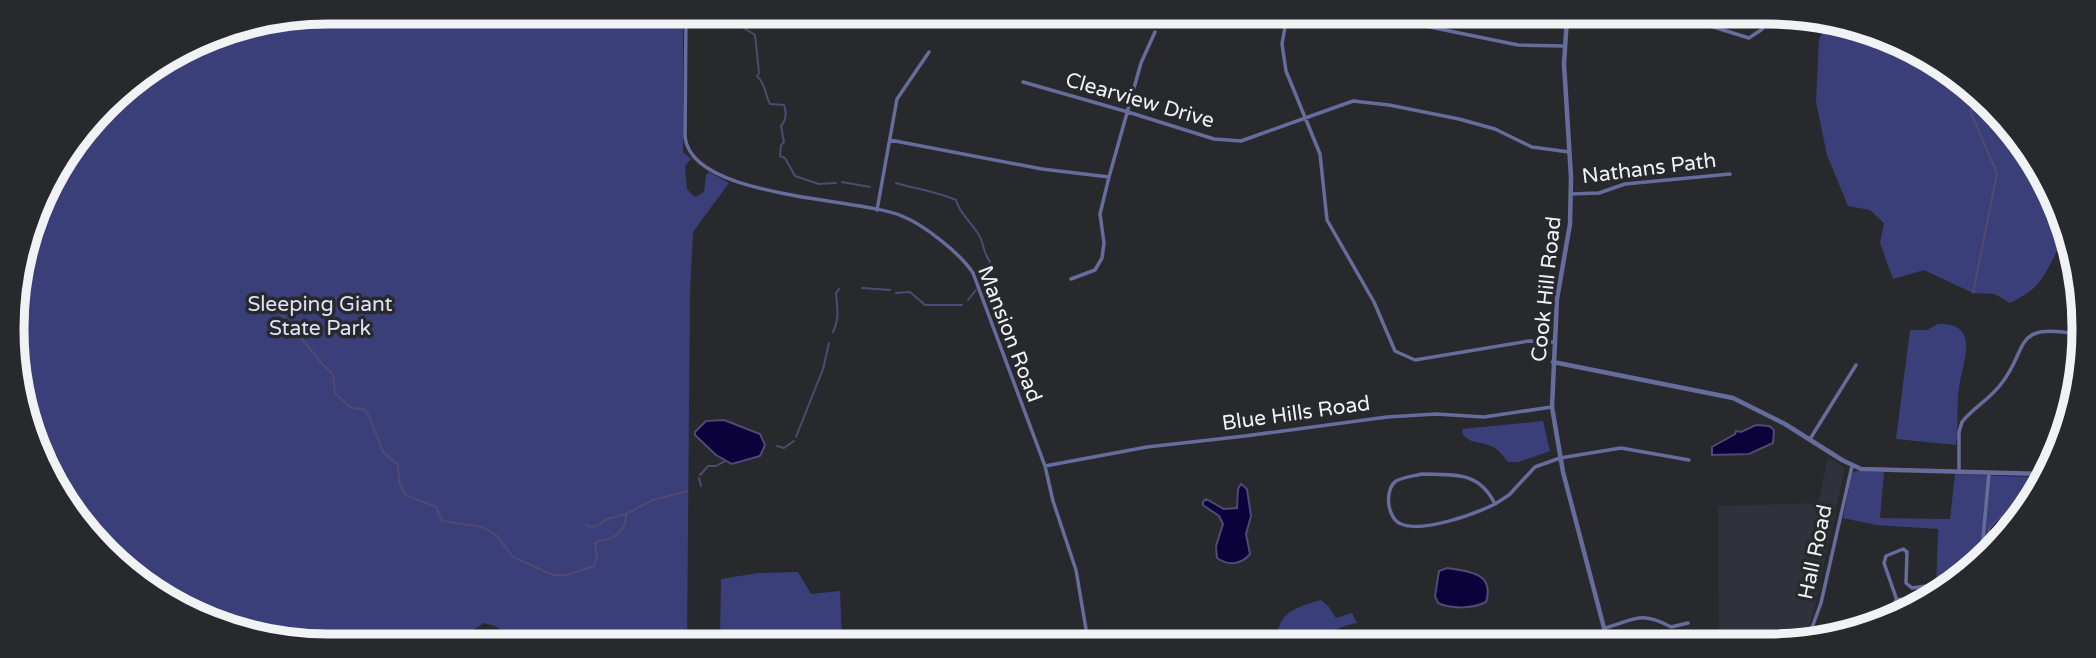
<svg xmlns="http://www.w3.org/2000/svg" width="2096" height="658" viewBox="0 0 2096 658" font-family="'Varela Round',sans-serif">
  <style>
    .built { fill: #30323b }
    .green { fill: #3b3f79 }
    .water { fill: #0b023b; stroke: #504a72; stroke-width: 2 }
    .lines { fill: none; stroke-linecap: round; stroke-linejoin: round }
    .stream { stroke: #504a72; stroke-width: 2 }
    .minor { stroke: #666c9b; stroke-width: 3.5 }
    .tertiary { stroke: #666c9b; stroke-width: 4.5 }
    .labels { text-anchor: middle; stroke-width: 7; stroke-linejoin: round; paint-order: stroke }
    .street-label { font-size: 21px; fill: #f1f2f4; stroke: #28292d }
    .park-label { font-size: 21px; fill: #dfe2f5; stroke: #28292d }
    .rim { fill: none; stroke: #f1f2f4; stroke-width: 9 }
  </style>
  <rect width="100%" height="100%" fill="#28292d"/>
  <path class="built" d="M1828,457l17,11 -33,149 -4,10 -10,16h-79l-1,-137 100,-3z"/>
  <path class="green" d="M329,12l354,2v138l8,7 -6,7 2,23 8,8 9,-5 2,-17 3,-3 20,11 -36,49 -3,61 -3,348 -174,-1 -1,-4 -17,-10 -11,-3 -13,8 -5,9h-199l-114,-47 -76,-71 -54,-111 -8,-123 30,-99 75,-98 88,-55z
    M1830,19l113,47 88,87 40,99 -14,-1c-15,29 -17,37 -47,52l-15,-9 -22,-1 -49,-23 -31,9 -13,-36 4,-20 -14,-13 -22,-4 -21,-51 -11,-53 3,-63z
    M1938,324c44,-2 24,39 21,64 -3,19 0,38 -3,57l-60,-6 14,-109h17z
    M1543,421l7,30 -31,11h-11c-18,-27 -32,-13 -45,-27l-1,-6z
    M1856,471l28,1 -4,46 70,1 5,-45 73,3 -3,32 -34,44 -55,39 2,-63 -62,-4 -33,-7 9,-45z
    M798,572l13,22 29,-3 2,50h-122l1,-62 37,-6z
    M1321,600l8,7 7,11 16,-5 5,10c-13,3 -27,5 -32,19h-48c-1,-29 19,-35 44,-42z"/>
  <path class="water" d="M724,420l36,14 5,11 -5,11 -28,8 -16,-9 -21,-20v-3l11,-11z
    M1756,425l13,1 5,4 -1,13 -24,11 -37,1v-8l23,-13 1,-3 5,1z
    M1241,484l6,5 4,27 -5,18 4,20c-9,11 -22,12 -33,4l-1,-12 7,-22 -4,-8 -16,-11v-3l3,-3 18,10 13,-1 1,-19z
    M2000,517l11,1 4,4 -16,21 -10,-14z
    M1447,568c22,3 48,5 39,34 -13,7 -35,7 -48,1l-3,-7 4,-25z"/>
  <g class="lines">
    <path class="stream" d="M742,14l2,14 11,7 4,38 -2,3c9,8 8,19 13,28l14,1c3,8 2,15 -3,21l3,16 -3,3 -1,11 5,2 10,18 24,8 17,-1
      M842,182l28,5
      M896,183c20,6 39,8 60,17 3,13 16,23 23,35 5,9 4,17 11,27l-7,25
      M862,288l28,2
      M896,293l14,-1 15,13h37
      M1973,293l24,-120 -27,-62 12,-6
      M968,300l8,-10
      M280,312l43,53 10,9 2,19 16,15 13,1 5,7 14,36 15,13 1,17 6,13 31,12 6,14 40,6 14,8 17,22 40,18h14l27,-9 3,-8 -2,-14 3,-3c15,0 29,-11 28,-27
      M833,332c7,-14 4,-23 3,-39l3,-4
      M796,437l27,-68 6,-26
      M777,446l7,2 10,-7
      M700,475l8,-9h8l9,-5
      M699,478l2,8
      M73,513l1,-2
      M586,525l5,2 6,-1 10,-7 19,-5 27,-14 34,-9"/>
    <path class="minor" d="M686,14l-1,123c7,62 172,60 217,79 22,9 58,37 71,57l72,193 8,35 23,69 12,71
      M1287,16l-5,28 4,27 34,83 7,66 47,82 21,49 20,9 114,-19 25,1
      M1381,17l137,28 47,1
      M1676,18l15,2 58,18 12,-8 11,-12
      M1567,20l75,-2
      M1023,82l105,30 86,27 27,2 112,-40 36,4 70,14 36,10 37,18 37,5
      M890,140l152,29 67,8
      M1571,194l28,-1 26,-9 105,-10
      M877,210l20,-111 32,-47
      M1071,279l24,-9 7,-12 2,-15 -4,-29 9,-37 32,-114 14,-31
      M1810,439l46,-74
      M1045,466l102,-19 98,-11 142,-19 49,-3 48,3 68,-10
      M1959,472v-40l3,-10c11,-14 28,-23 39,-38 28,-35 11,-60 70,-51
      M1422,474c33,1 57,-3 73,30 -20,10 -72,29 -94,20 -14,-6 -17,-34 -5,-43 7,-4 18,-5 26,-7z
      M1495,504l14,-9 26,-28 25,-9 61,-10 68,12
      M1981,560l8,-87
      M1911,610l-11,-1 -16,-46 2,-7 17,-7 4,3 -1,31 6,5 15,-2 5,9
      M1886,620l10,-20 35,-4
      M1605,628c31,-9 36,-17 66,-1l17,-4
      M1428,642c12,-11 32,-6 45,0
      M1535,642h4
      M1804,643l9,-18 8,-22 31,-137"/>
    <path class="tertiary" d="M1567,17l-3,47 7,113 -1,47 -13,75 -5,108 11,65 45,171
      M1553,362l180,36 52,26 57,36 19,9 185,5"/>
  </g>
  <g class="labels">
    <g class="street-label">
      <text transform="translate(1140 100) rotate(16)" y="7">Clearview Drive</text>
      <text transform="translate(1649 168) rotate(-7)" y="7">Nathans Path</text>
      <text transform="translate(1546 289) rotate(-84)" y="7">Cook Hill Road</text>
      <text transform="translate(1010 334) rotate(69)" y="7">Mansion Road</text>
      <text transform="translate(1296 413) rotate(-8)" y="7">Blue Hills Road</text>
      <text transform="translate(1815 552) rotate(-78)" y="7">Hall Road</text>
    </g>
    <g class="park-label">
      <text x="320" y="311">Sleeping Giant<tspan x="320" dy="24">State Park</tspan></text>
    </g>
  </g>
  <path d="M0 0H2096V658H0ZM328 24H1768A304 304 0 0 1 2072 328V330A304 304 0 0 1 1768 634H328A304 304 0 0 1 24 330V328A304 304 0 0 1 328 24Z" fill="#28292d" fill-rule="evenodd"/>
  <path class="rim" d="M328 24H1768A304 304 0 0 1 2072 328V330A304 304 0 0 1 1768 634H328A304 304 0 0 1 24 330V328A304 304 0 0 1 328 24Z"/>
</svg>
